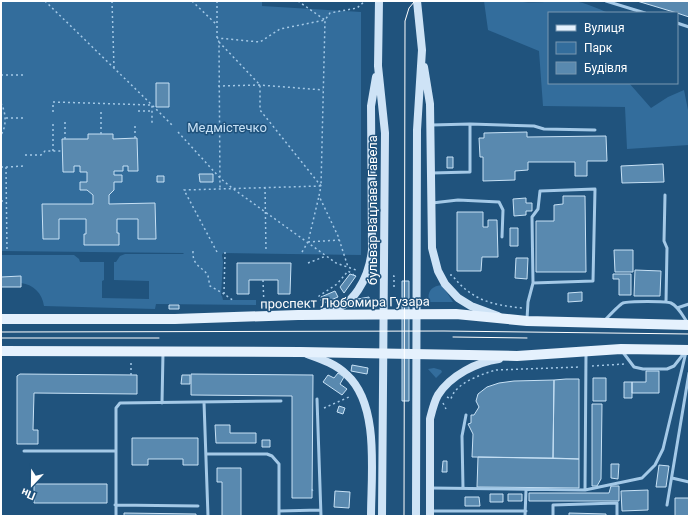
<svg xmlns="http://www.w3.org/2000/svg" width="690" height="517" viewBox="0 0 690 517" font-family="Roboto,sans-serif">
  <style>
    .green { fill: #336d9c }
    .building { fill: #5989af; stroke: #c7e1f5 }
    .lines { fill: none; stroke-linecap: round; stroke-linejoin: round }
    .path { stroke: #a4c9e7; stroke-width: 1.5; stroke-dasharray: 2 3; stroke-linecap: butt }
    .service { stroke: #a4c9e7; stroke-width: 3 }
    .secondary { stroke: #cee3f6; stroke-width: 8 }
    .primary { stroke: #e5f1fd; stroke-width: 10 }
    .tram { stroke: #fff; stroke-width: 1 }
    .labels { text-anchor: middle; stroke-width: 3; stroke-linejoin: round; paint-order: stroke }
    .park-label { font-size: 13px; fill: #c7e1f5; stroke: #20537d }
    .street-label { font-size: 13px; fill: #fff; stroke: #20537d }
  </style>
  <rect width="100%" height="100%" fill="#20537d"/>
  <path class="green" d="M1,1h261v5l99,6v243l-138,-2 -1,2 1,7 -2,33 1,1 1,4h33v5l-100,-1 -1,5 -111,-3c-2,-13 -10,-21 -23,-23v-7l-20,1v-22h73l5,4 1,3h24v18l-2,1v17l47,1v-18l-35,-1v-18h2l4,-6 5,-2h59l-1,-1 -182,-2z
    M484,1h39v1c17,2 33,-2 50,-1 12,1 25,8 36,12h-60v70h80l22,25 17,-11 16,-7 5,25v30l-62,4 -2,-42 -82,-1 -4,-55 -51,-21z
    M442,285l11,17h-24c-2,-10 2,-16 13,-17z
    M434,368l7,2 1,2 -6,6 -8,-9z"/>
  <path class="building" d="M637,1h52v16l-12,-4z
    M156,83h13v24h-13z
    M527,132v5l79,-1 1,25h-20v15h-12v-14h-47v8l-13,1v9l-32,1v-24h-3l-1,-19h5v-5z
    M88,134h25v5l24,-1 1,33h-10v-5h-5v5h-9v4h8v7h-8v8l-5,5v9l46,-1 1,36h-18v-20h-21v14h2v12h-35v-11h2v-15h-27v20h-16l-1,-35h51v-9l-6,-5h-7v-8h7v-10h-7v-6h-6v6h-11l-1,-33h26z
    M447,157h6v11h-6z
    M663,164l1,18 -42,1 -1,-17z
    M199,174h14v8h-13z
    M157,176h7v6h-7z
    M563,196h22l1,76h-50v-51h18v-16l9,-1z
    M526,198v5h6v8h-6v4l-12,1 -1,-17z
    M457,212h26v15h5v-7h9l1,37h-16l-1,14h-24z
    M510,228h8v18h-8z
    M614,250h19v22h-18z
    M516,258h12l-1,21 -12,-1z
    M237,263h54l-1,31h-12v-14h-29v14h-12z
    M635,270l26,1 -1,25h-26z
    M350,274l6,2 -12,17 -4,-6z
    M613,274h18v21h-12v-16h-6z
    M21,276v11h-20v-10z
    M402,281h7v120h-7z
    M335,291l3,6 -14,6 -3,-6z
    M582,292v9l-14,1v-9z
    M369,297l1,7 -16,3 -2,-7z
    M169,305h10v4h-10z
    M352,365l16,3 -1,6 -16,-3z
    M646,371h13v22h-27v-11h14z
    M338,373l6,4 -4,7 7,5 -5,6 -19,-13 5,-7 6,3z
    M20,374l117,1v19l-103,-1 -1,37h5v14h-21v-68z
    M191,374l122,1 -1,123h-20v-102l-101,-1z
    M182,375h8v9h-9z
    M593,378h13v23h-13z
    M566,379h13v80l-26,-1 1,-78z
    M554,380l-1,78 -81,-1 1,-23 -5,-10 3,-1v-8h3l5,-8 -3,-6 2,-7 9,-7 12,-4 15,-2z
    M624,382h8v16h-8z
    M592,404h10l-1,75 -4,7h-5z
    M339,406l6,2 -2,6 -6,-2z
    M215,425h15v8h26v10h-40z
    M132,438h66v27h-15v-6h-35v6h-16z
    M262,440h8v7h-8z
    M478,457l101,2v29l-102,-1z
    M443,461h4v11h-5z
    M611,464h8l-1,15 -7,-1z
    M659,465l10,1 -3,21h-10z
    M217,468h24v48h-19v-34h-5z
    M34,484h73v19h-73z
    M611,486h8v15h-90v-8h80z
    M648,490v20l-26,1 -1,-20z
    M335,491l15,1 -1,16 -15,-1z
    M490,494h13v8h-13z
    M508,494h14v7h-14z
    M465,497h14l1,9h-15z
    M675,498h14v18h-14z
    M124,513l72,1v2h-72z
    M569,513l37,1v2h-37z"/>
  <g class="lines">
    <path class="path" d="M45,1l107,104v18
      M112,1l2,67
      M192,1l25,24
      M217,1v37l2,4 1,147
      M298,1l27,19 5,-7 27,-5 8,-7
      M219,42l41,43v25l61,76 -2,10 19,40 10,31
      M1,75h24
      M218,86l42,-1 63,5
      M1,103c5,10 6,22 0,32
      M138,111h14
      M53,112v-10l99,3 20,20
      M6,118h19
      M178,132l42,46 12,10 104,75 20,7
      M101,134v-24
      M135,138v-15
      M65,139v-17
      M53,151v-29
      M25,155h16l4,-4h17
      M1,167h5l1,84
      M6,167l19,-1
      M265,187l1,65
      M1,201h5
      M308,242l31,-2
      M193,251c-1,16 11,16 15,25 1,3 1,7 2,10l14,8
      M217,252l-33,-62 137,-4 4,-166 -45,9 -20,13 -43,-4
      M225,252l-1,42 10,7
      M302,252l6,-10 11,-46
      M308,263l18,-7
      M450,275h2c19,25 40,30 70,33
      M393,276h1v14
      M263,280l1,27
      M322,301l-3,-5 18,-12 11,-13 6,4
      M131,363v12
      M592,366l32,-2
      M447,397l4,2c4,-16 31,-25 45,-29l84,-3
      M443,403l3,6
      M324,408l25,-11
      M312,489l1,3"/>
    <path class="service" d="M606,1l39,12
      M677,23l12,4
      M470,124l64,2 10,3 51,1
      M432,125l38,-1v48l-38,1
      M665,195l-1,46 3,7 -1,54
      M432,203l26,-3 41,2 4,8 -1,27
      M677,308l12,-4
      M527,319l1,-17 5,-19 -1,-66 6,-8 2,-18 55,-2 -2,92 -60,2
      M605,320c3,-3 15,-16 18,-17 6,-2 43,-2 48,0 7,3 12,13 16,19
      M622,351l12,16 9,2h24l7,-3 11,-14
      M317,399l4,117
      M204,402l4,114
      M162,403l1,-50
      M24,451h91
      M206,454h61l5,2 7,8v52
      M672,478l17,4
      M431,488l154,2 57,-12 13,-13 8,-16 23,-97
      M463,488l-1,-52 4,-21
      M585,490l1,-136
      M115,505l83,1
      M667,505l22,-132
      M279,511l41,-1
      M431,511h95
      M116,516v-108l4,-5 161,-2
      M525,516l1,-26
      M553,516v-11l64,-2v13"/>
    <path class="secondary" d="M379,1l-1,65 7,67 -3,383
      M424,67l6,37 2,144 6,23 7,13 13,14 13,8 27,10
      M324,312c30,-3 45,-35 48,-62l-1,-144 5,-29
      M307,354c14,5 29,10 40,21 33,30 24,100 24,141
      M416,516l1,-386 5,-80 -5,-49
      M430,516v-97c2,-8 4,-17 8,-24 13,-20 39,-33 61,-36"/>
    <path class="primary" d="M1,319h174l123,-4 158,-1 71,7 162,4
      M1,351l299,1 217,4 104,-7 68,1"/>
    <path class="tram" d="M1,332l443,-1 245,3
      M453,337l74,1
      M1,338h158
      M404,516l1,-495 4,-13 6,-7"/>
  </g>
  <g class="labels">
    <g class="park-label">
      <text x="227" y="132">Медмістечко</text>
    </g>
    <g class="street-label">
      <text transform="translate(372 210) rotate(-90)" y="5">бульвар Вацлава Гавела</text>
      <text transform="translate(345 302) rotate(-1)" y="5">проспект Любомира Гузара</text>
    </g>
  </g>
  <rect width="690" height="517" fill="none" stroke="#ffffff" stroke-width="4"/>
  <rect x="548" y="12" width="130" height="72" fill="#20537d" stroke="#7998b1"/>
  <rect x="556" y="25" width="20" height="6" fill="#e5f1fd" stroke="#7998b1"/>
  <text x="584" y="32" font-size="12" fill="#ffffff">Вулиця</text>
  <rect x="556" y="42" width="20" height="12" fill="#336d9c" stroke="#7998b1"/>
  <text x="584" y="52" font-size="12" fill="#ffffff">Парк</text>
  <rect x="556" y="62" width="20" height="12" fill="#5989af" stroke="#7998b1"/>
  <text x="584" y="72" font-size="12" fill="#ffffff">Будівля</text>
  <g transform="translate(32 485) rotate(202)" stroke="#20537d" stroke-width="3" paint-order="stroke">
  <path d="M0-3L7 15L0 10L-7 15Z" fill="#ffffff"/>
  <text y="-6" font-size="11" font-weight="bold" text-anchor="middle" fill="#ffffff">Пн</text>
  </g>
</svg>
